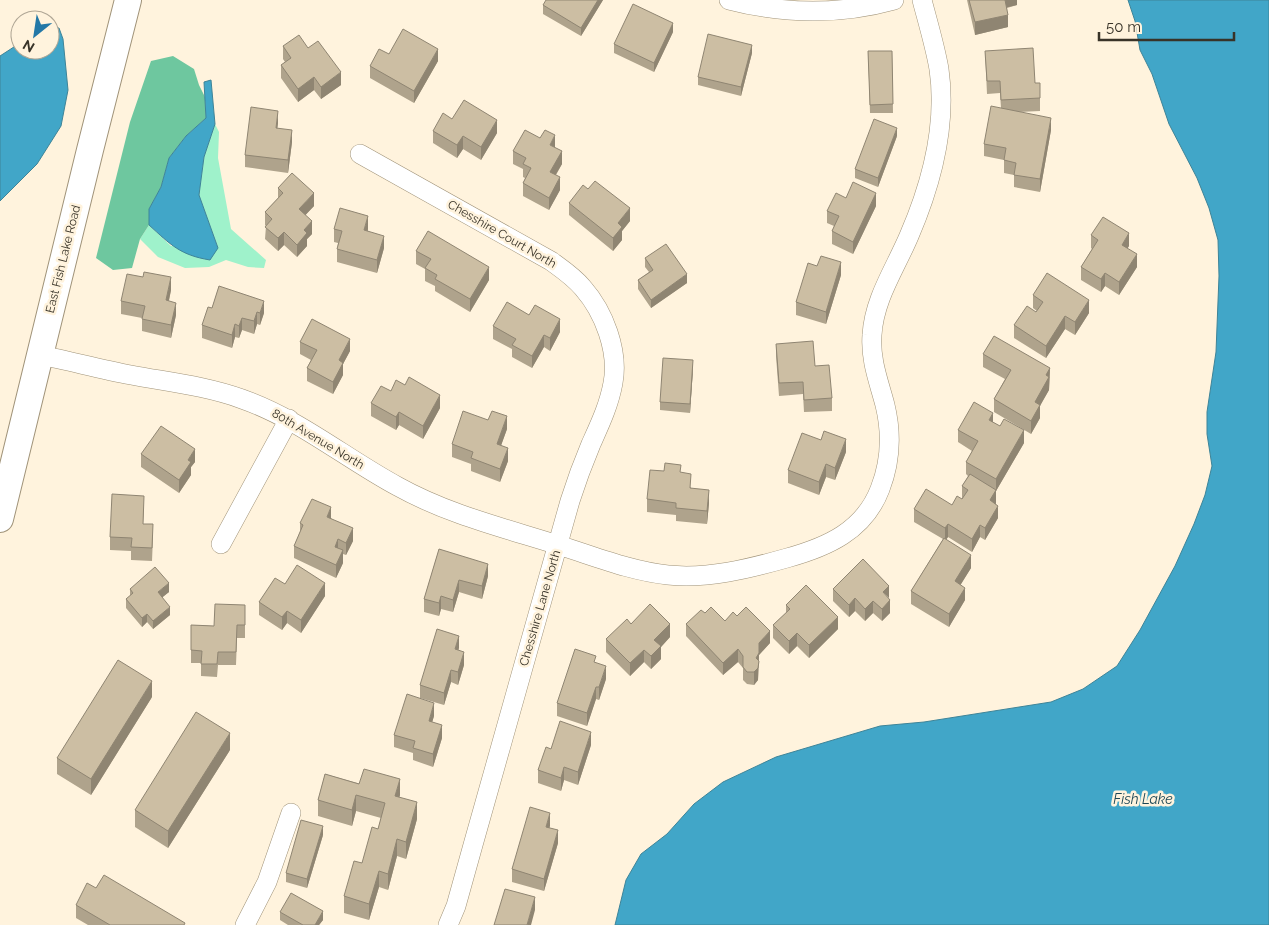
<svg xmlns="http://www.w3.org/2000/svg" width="1269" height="925" viewBox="0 0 1269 925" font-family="Raleway,sans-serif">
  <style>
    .green { fill: #9ff2cb }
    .forest { fill: #6ec79f }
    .water { fill: #41a6c8; stroke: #3e8498 }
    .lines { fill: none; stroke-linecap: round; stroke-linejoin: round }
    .street-casing { stroke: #a09379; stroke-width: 20 }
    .secondary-casing { stroke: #a09379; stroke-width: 28 }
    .street { stroke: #fff; stroke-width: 19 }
    .secondary { stroke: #fff; stroke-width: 26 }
    .wall { fill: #afa38c }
    .shaded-wall { fill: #8f8572 }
    .building { fill: #ccbea3; stroke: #8f8572 }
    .labels { text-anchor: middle; stroke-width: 5; stroke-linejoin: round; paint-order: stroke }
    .street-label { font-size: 12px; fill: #383328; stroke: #fff3dd }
    .water-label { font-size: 14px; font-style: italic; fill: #1b4655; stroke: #fff3dd }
  </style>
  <rect width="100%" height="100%" fill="#fff3dd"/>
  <path class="green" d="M215,124l4,8 -1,26 13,71 35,31 -2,8 -16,-1 -22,-7 -17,7 -24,1 -27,-11 -18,-18 9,-14 22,21 47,2 -19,-53 5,-38z"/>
  <path class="forest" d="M173,56l21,13 5,16 6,12 1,21 -20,18 -17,22 -8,29 -12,22v16l-9,14 -8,29 -19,2 -17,-12 34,-136 21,-61z"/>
  <path class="water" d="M1128,0h141v925h-654l11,-45 15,-26 26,-20 27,-30 29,-22 53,-25 104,-31 44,-4 127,-20 32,-13 34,-23 23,-36 35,-64 19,-42 11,-29 7,-29 -5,-32v-22l9,-60 3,-76 -1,-36 -9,-32 -12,-30 -28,-54 -17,-50 -12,-24 -5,-29z
    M50,28h9l4,11 5,51 -7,36 -24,38 -37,37v-145l20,-13v7h30z
    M211,80l4,44 -11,33 -5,38 19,53 -8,12c-30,-5 -39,-15 -61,-35v-16l12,-22 8,-29 17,-22 20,-18 -2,-36z"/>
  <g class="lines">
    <g class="street-casing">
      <path id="street" d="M729,0c54,14 111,15 165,0
        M360,154l191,107c11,8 23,16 32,27 21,24 36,63 30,95 -4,22 -13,41 -22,61 -8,19 -15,38 -21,57l-97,344 -17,61 -8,19
        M40,355c30,6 60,14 91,20 37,7 75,11 111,24 57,20 103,59 155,87 50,28 107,42 161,59 36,11 72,26 110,30 40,4 80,-6 119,-17 40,-11 77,-27 93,-69 11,-28 12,-55 5,-84 -6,-23 -15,-45 -13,-70 2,-36 23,-66 37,-99 22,-51 38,-111 30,-167 -4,-23 -11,-46 -17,-69
        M221,544l68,-125
        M245,925l22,-43 24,-69"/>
    </g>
    <g class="secondary-casing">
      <path id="secondary" d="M0,519l90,-369 38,-150"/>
    </g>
    <use href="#street" class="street"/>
    <use href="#secondary" class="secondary"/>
  </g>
  <path class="wall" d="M603,0l-22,36 -38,-22v-9z
    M967,0h50v5l-10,3 1,19 -33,8z
    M673,32l-19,40 -40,-19v-9z
    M283,46l25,2 33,37 -20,14 -7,-9 -16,12 -17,-24v-13l4,-3 -2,-3z
    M868,51h24l1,62h-23z
    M985,51l50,32 5,15v13l-21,1 32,18 -11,62 -26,-5v-12l-10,-2v-13l-20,-4v-12l17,-36 -1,-15 -13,1z
    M752,53l-11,43 -43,-11v-8z
    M389,54l49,7 -24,42 -44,-25v-12z
    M452,119l45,14 -16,27 -18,-11 -6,9 -24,-15v-12z
    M278,123l-1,5 15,14 -4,31 -43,-6v-12z
    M897,136l-19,51 -23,-9v-9z
    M555,148l7,16 -6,11 4,15 -11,20 -26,-14v-13l2,-5 -2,-1v-8l-10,-5v-13z
    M278,188l36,18 -9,9 7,19 -5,5v7l-10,11 -13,-12 -6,6 -13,-12 1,-13 -1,-1v-13l13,-14z
    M846,198l30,8 -23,48 -21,-10v-13l2,-5 -7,-3v-12z
    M569,203l61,18 -8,10v9l-9,11 -44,-36z
    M334,229h34v2l16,17 -7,25 -40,-11v-13l1,-6 -4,-1z
    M1091,235l38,11 -2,2 10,19 -18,28 -14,-9 -4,6 -20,-12v-13l11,-18 -1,-1z
    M416,251l73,29 -19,32 -35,-21v-5l-10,-5v-12l-9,-5z
    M645,258l42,25 -36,25 -13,-19v-9l11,-8 -4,-5z
    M817,266l24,9 -15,49 -30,-9v-13z
    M219,286l45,27 -4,12 -3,-1 -3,10 -12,-4 -3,8 -4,-1 -3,11 -30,-10v-13l10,-17z
    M171,290l-2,11 7,14 -5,23 -29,-7v-13l-21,-4v-13z
    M1033,295l56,18 -14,22 -10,-6 -19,29 -32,-20v-13l22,-13 1,-1 -4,-3z
    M493,326l67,6 -10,19 -6,-4 -12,21 -20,-11v-8l-19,-10z
    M300,342l50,9 -7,13v11l-10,19 -26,-13v-13l4,-8 -11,-6z
    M776,344l39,22 17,32v13l-28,1 -1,-18 -24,2 -3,-40z
    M983,354l67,14 -1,22 -9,15v13l-9,16 -37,-22v-13l11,-20 -22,-12z
    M693,369l-3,44 -30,-3v-8z
    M391,391l49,17 -17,31 -24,-14 -3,5 -25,-14v-13z
    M993,422l31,21 -28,48v13l2,14 -13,22 -5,-3 -8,15 -24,-15 -2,3 25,28 -11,17 5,15 -16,27 -38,-23v-13l32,-52 -29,-17v-13l38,-4 10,-6v-13l6,-10 -2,-2v-12l6,-11 -14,-9v-12z
    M507,429l-6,16 7,16 -8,21 -29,-11v-7l-19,-7v-13z
    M846,452l-11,28 -9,-3 -7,18 -31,-12v-13z
    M141,454l54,8 -4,5v8l-12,18 -38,-26z
    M681,473l10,15 18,15 -2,21 -31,-3v-6l-29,-3v-13z
    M144,509l-1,15 10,13 -1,24 -21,-1v-9l-21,-1v-13z
    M331,518l22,23 -7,14 -3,-1v9l-7,15 -42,-20v-12l6,-14v-9z
    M439,549l49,27 -6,23 -23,-7 -6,20 -12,-3 -2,7 -15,-4v-13z
    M285,584l40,12 -24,37 -14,-10 -5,7 -23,-15v-13z
    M130,589l39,3 -7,5 8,18 -17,14 -6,-7 -5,5 -16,-19v-9l4,-3z
    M833,589l56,10 1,14 -8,8 -9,-8 -8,8 -10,-10 -6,6 -16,-16z
    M245,605v33h-8l-1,27h-18l-1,12 -16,-1v-13h-10v-38l23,1z
    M786,605l52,24 -29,29 -12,-12 -8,8 -16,-16v-13l13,-12z
    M705,613l20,8 12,-5 33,27 -11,12 -1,25 -4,5 -7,-1 -4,-4v-12l-5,-6 -15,13 -37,-39v-12z
    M631,624l39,13 -9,10v12l-10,10 -7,-7 -14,14 -24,-24v-13z
    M459,648l-1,2 6,15 -6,20 -7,-3 -7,23 -24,-7v-13z
    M606,679l-7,21 -3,-1 -9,27 -30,-10v-13z
    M152,697l-61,98 -34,-21v-16z
    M434,716l-2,6 10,16 -9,29 -20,-7v-7l-19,-6v-12z
    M591,745l-13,40 -14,-5 -3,11 -23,-8v-13l13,-21z
    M230,750l-62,98 -33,-21v-17z
    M325,774l75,21 -1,2 18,22 -11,40 -9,-3 -9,34 -9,-3 -10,33 -25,-7v-17l18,-33 16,-34 3,-11 -25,-7 -4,15 -34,-10v-16z
    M550,826l-1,2 9,15 -14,48 -32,-9v-13z
    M323,835l-16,53 -21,-6v-9z
    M96,888l89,37h-97l-12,-7v-13z
    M280,912l43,8 -4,5h-31l-8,-5z"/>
  <path class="shaded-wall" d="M598,0h5l-22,36v-8z
    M1004,0h13v5l-13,3z
    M1008,15v12l-33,8v-13z
    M673,23v9l-19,40v-9z
    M752,45v8l-11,43v-9z
    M438,49v12l-24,42v-12z
    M341,72v13l-20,14v-12z
    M314,77v13l-16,12v-13z
    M278,111v12l-2,18v-13z
    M1051,118v12l-11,62v-13z
    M497,120v13l-16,27v-13z
    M897,128v8l-19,51v-9z
    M292,130v12l-4,31v-13z
    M555,135v13l-5,-3z
    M463,136v13l-6,9v-13z
    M562,151v13l-12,20v-12z
    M560,177v13l-11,20v-12z
    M314,193v13l-15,16v-13z
    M876,193v13l-23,48v-12z
    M630,208v13l-8,10v9l-9,11v-13l5,-15z
    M368,216v13l-4,13v-12z
    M312,221v13l-5,5v7l-10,11v-12l7,-15z
    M284,232v13l-6,6v-13z
    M1129,233v13l-7,12v-13z
    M384,236v12l-7,25v-13z
    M1137,254v13l-18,28v-13z
    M841,262v13l-15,49v-12z
    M489,267v13l-19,32v-13z
    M1105,273v13l-4,6v-13z
    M687,274v9l-36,25v-8z
    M171,277v13l-5,23v-13z
    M1089,300v13l-14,22v-13z
    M264,301v12l-4,12v-12z
    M176,303v12l-5,23v-13z
    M257,312v12l-3,10v-13z
    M1065,316v13l-19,29v-12z
    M242,318v12l-3,8v-12z
    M560,319v13l-10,19v-13z
    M235,324v13l-3,11v-13z
    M544,335v12l-12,21v-12z
    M350,339v12l-7,13v11l-10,19v-12l6,-22z
    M693,360v9l-3,44v-9z
    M1050,368l-1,22 -14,25v-13l11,-27z
    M440,395v13l-17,31v-13z
    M1040,405v13l-9,16v-13z
    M399,412v13l-3,5v-13z
    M993,413v13l-4,-6z
    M507,416v13l-10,28v-13z
    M1024,430v13l-28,48v12l-6,10v-13l6,-10v-11z
    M846,439v13l-11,28v-12z
    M508,448v13l-8,21v-13z
    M195,449v13l-4,5v8l-12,18v-13l9,-20z
    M826,464v13l-7,18v-13z
    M709,490v13l-2,21v-13z
    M998,506v12l-13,22v-12z
    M331,507v13l-4,-3z
    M948,524v13l-3,4v-13z
    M980,525v12l-8,15v-13z
    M353,528v13l-7,14v-12z
    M338,539v13l-3,-5z
    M343,550v13l-7,15v-13z
    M971,555v13l-16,26v-13z
    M488,564v12l-6,23v-13z
    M459,580v12l-6,20v-12z
    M169,583v9l-11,9v-9z
    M325,583v13l-24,37v-13z
    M889,586v12l-6,-6z
    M965,588v12l-16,27v-13z
    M441,596v13l-2,7v-13z
    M855,598v13l-6,6v-12z
    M890,600v13l-8,8v-12z
    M873,601v12l-8,8v-12z
    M170,607v8l-17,14v-8z
    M287,611v12l-5,7v-13z
    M147,614v8l-5,5v-9z
    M838,617v12l-29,29v-13z
    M670,624v13l-9,10v12l-10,10v-13l3,-16z
    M770,631v12l-11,12 -1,25 -4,5v-13l5,-29z
    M797,633v13l-8,8v-13z
    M459,636v12l-4,14v-13z
    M738,649v13l-15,13v-12z
    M644,650v12l-14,14v-13z
    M464,652v13l-6,20v-13z
    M606,666v13l-7,21v-13z
    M451,670v12l-7,23v-12z
    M152,681v16l-61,98v-16z
    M596,687v12l-9,27v-13z
    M434,703v13l-5,17v-12z
    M442,725v13l-9,29v-13z
    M591,732v13l-13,40v-13z
    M230,733v17l-62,98v-17z
    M564,767v13l-3,11v-13z
    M400,779v16l-5,18v-17z
    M356,795v16l-4,15v-16z
    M417,802v17l-11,40v-17z
    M550,813v13l-4,14v-13z
    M323,826v9l-16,53v-9z
    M558,830v13l-14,48v-12z
    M397,839v17l-9,34v-16z
    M379,871v16l-10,33v-16z
    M535,897v13l-4,15h-4z
    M323,911v9l-4,5h-4z"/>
  <path class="building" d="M546,0h52l-17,28 -38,-23z
    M969,0h36l3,15 -33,7z
    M633,4l40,19 -19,40 -40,-19z
    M403,29l35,20 -24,42 -44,-25 9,-17 10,5z
    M708,34l44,11 -11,42 -43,-10z
    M299,35l9,13 10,-7 23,31 -20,15 -7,-10 -16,12 -17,-24 10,-7 -8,-12z
    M1033,48l2,35h5v15l-39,2 -1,-19h-13l-2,-30z
    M868,51h24l1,53 -23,1z
    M464,100l33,20 -16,27 -18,-11 -6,9 -24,-14 10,-18 9,6z
    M991,106l60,12 -11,61 -26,-4 2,-12 -12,-3 2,-12 -22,-4z
    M251,107l27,4 -2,17 16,2 -4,30 -43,-5z
    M874,119l23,9 -19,50 -23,-9z
    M525,130l15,8 5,-8 10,5 -5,10 12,6 -12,21 10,5 -11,21 -26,-15 8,-15 -8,-4 3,-6 -13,-7z
    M292,173l22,20 -15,16 13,12 -8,9 3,3 -10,12 -13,-13 -6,6 -13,-11 7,-8 -7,-7 18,-19 -5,-5z
    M595,181l35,27 -12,15 4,4 -9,11 -44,-35 14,-18 5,4z
    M853,182l23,11 -23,49 -21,-11 7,-15 -12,-5 9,-18 10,5z
    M340,208l28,8 -4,14 20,6 -7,24 -40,-11 5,-18 -8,-2z
    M1103,217l26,16 -7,12 15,9 -18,28 -14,-9 -4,6 -20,-12 17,-27 -7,-5z
    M428,231l61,36 -19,32 -35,-20 2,-4 -12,-7 6,-9 -15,-8z
    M666,244l21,30 -36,26 -13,-20 15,-10 -8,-12z
    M821,256l20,6 -15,50 -30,-10 12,-39 9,3z
    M144,272l27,5 -5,23 10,3 -5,22 -29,-6 3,-13 -24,-5 6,-27 16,3z
    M1047,273l42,27 -14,22 -10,-6 -19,30 -32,-21 13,-19 9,6 7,-10 -10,-7z
    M219,286l45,15 -4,12 -3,-1 -3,9 -12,-3 -3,8 -4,-2 -3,11 -30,-10 6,-18 4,1z
    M507,302l22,13 6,-10 25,14 -10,19 -6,-3 -12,21 -20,-11 4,-6 -23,-13z
    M312,319l38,20 -11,21 4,3 -10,19 -26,-14 10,-18 -17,-8z
    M994,336l56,32 -4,7 3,2 -14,25 5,3 -9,16 -37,-22 17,-29 -28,-16z
    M813,341l2,25 14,-1 3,33 -28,2 -1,-18 -24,1 -3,-39z
    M663,358l30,2 -3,44 -30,-2z
    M409,377l31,18 -17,31 -24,-14 -3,5 -25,-14 10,-17 10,5 5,-11 9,5z
    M974,402l19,11 -4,7 11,6 4,-7 20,11 -28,49 -30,-17 12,-21 -20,-11z
    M463,411l25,9 4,-9 15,5 -10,28 11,4 -8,21 -29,-11 2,-6 -21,-8z
    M161,426l34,23 -7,11 3,2 -12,18 -38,-26z
    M824,431l22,8 -11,29 -9,-4 -7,18 -31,-12 14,-37 19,7z
    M665,463l16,2 -1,7 11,2 -1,14 19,2 -2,21 -31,-3v-5l-29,-4 3,-29 14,1z
    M970,474l26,16 -6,10 8,6 -13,22 -5,-3 -8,14 -24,-15 -3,4 -31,-19 12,-20 26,16 5,-9 5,3 6,-9 -6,-4z
    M112,494l32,2 -1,28h10l-1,24 -21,-1 1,-9 -22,-1z
    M312,499l19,8 -4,10 26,11 -7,15 -8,-4 -3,8 8,3 -7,15 -42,-19 9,-21 -3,-2z
    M944,538l27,17 -16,26 10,7 -16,26 -38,-23z
    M439,549l49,15 -6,22 -23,-6 -6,20 -12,-4 -2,7 -15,-4z
    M863,559l26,27 -6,6 7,8 -8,9 -9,-8 -8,8 -10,-11 -6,7 -16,-16z
    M297,565l28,18 -24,37 -14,-9 -5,6 -23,-15 16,-24 10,6z
    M155,567l14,16 -11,9 12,15 -17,14 -6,-7 -5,4 -16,-19 7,-6 -3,-4z
    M806,585l32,32 -29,28 -12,-12 -8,8 -16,-16 17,-16 -4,-4z
    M215,604l30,1v20h-8l-1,27h-18l-1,12h-16l1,-13 -11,-1v-25l23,1z
    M650,604l20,20 -16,16 7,6 -10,10 -7,-6 -14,13 -24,-24 21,-20 4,5z
    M711,607l14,14 8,-9 4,4 9,-9 24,24 -11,12v10l-3,5 3,3 -1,7 -4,4h-7l-4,-5v-11l-5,-7 -15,14 -37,-39 15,-14 4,3z
    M437,629l22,7 -4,13 9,3 -6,20 -7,-2 -7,23 -24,-8z
    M575,649l21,7 -2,6 12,4 -7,21h-3l-9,26 -30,-10z
    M118,660l34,21 -61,98 -34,-21z
    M407,694l27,9 -5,18 13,4 -9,29 -20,-6 2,-7 -21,-6z
    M196,712l34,21 -62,98 -33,-21z
    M560,721l31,11 -13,40 -14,-5 -3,11 -23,-8 8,-23 5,2z
    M364,769l36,10 -5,17 22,6 -11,40 -9,-3 -9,35 -9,-3 -10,33 -25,-8 10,-35 8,2 10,-36 6,2 7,-26 -29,-8 -4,15 -34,-10 7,-26 34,10z
    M530,807l20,6 -4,14 12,3 -14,49 -32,-10z
    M301,820l22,6 -16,53 -21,-6z
    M104,875l81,48 -1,2h-74l-34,-20 11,-22 9,5z
    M505,889l30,8 -8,28h-33z
    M291,893l32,18 -8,14h-12l-23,-13z"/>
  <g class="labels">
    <g class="street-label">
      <text transform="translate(502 234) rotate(30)" y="4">Chesshire Court North</text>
      <text transform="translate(63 259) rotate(-76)" y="4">East Fish Lake Road</text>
      <text transform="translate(318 439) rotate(31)" y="4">80th Avenue North</text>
      <text transform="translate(540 608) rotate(-74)" y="4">Chesshire Lane North</text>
    </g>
    <g class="water-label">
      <text x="1143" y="804">Fish Lake</text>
    </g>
  </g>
  <g transform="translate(35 35) rotate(210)"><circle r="24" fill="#fff3dd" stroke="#afa695"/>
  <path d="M0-4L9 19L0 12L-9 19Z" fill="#2378a7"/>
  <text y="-8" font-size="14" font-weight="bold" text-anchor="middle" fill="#383328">N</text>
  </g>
  <path d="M1099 32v8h135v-8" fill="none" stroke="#383328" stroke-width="2.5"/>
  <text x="1106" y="32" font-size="15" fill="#383328" stroke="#fff3dd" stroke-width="4" paint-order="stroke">50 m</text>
</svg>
